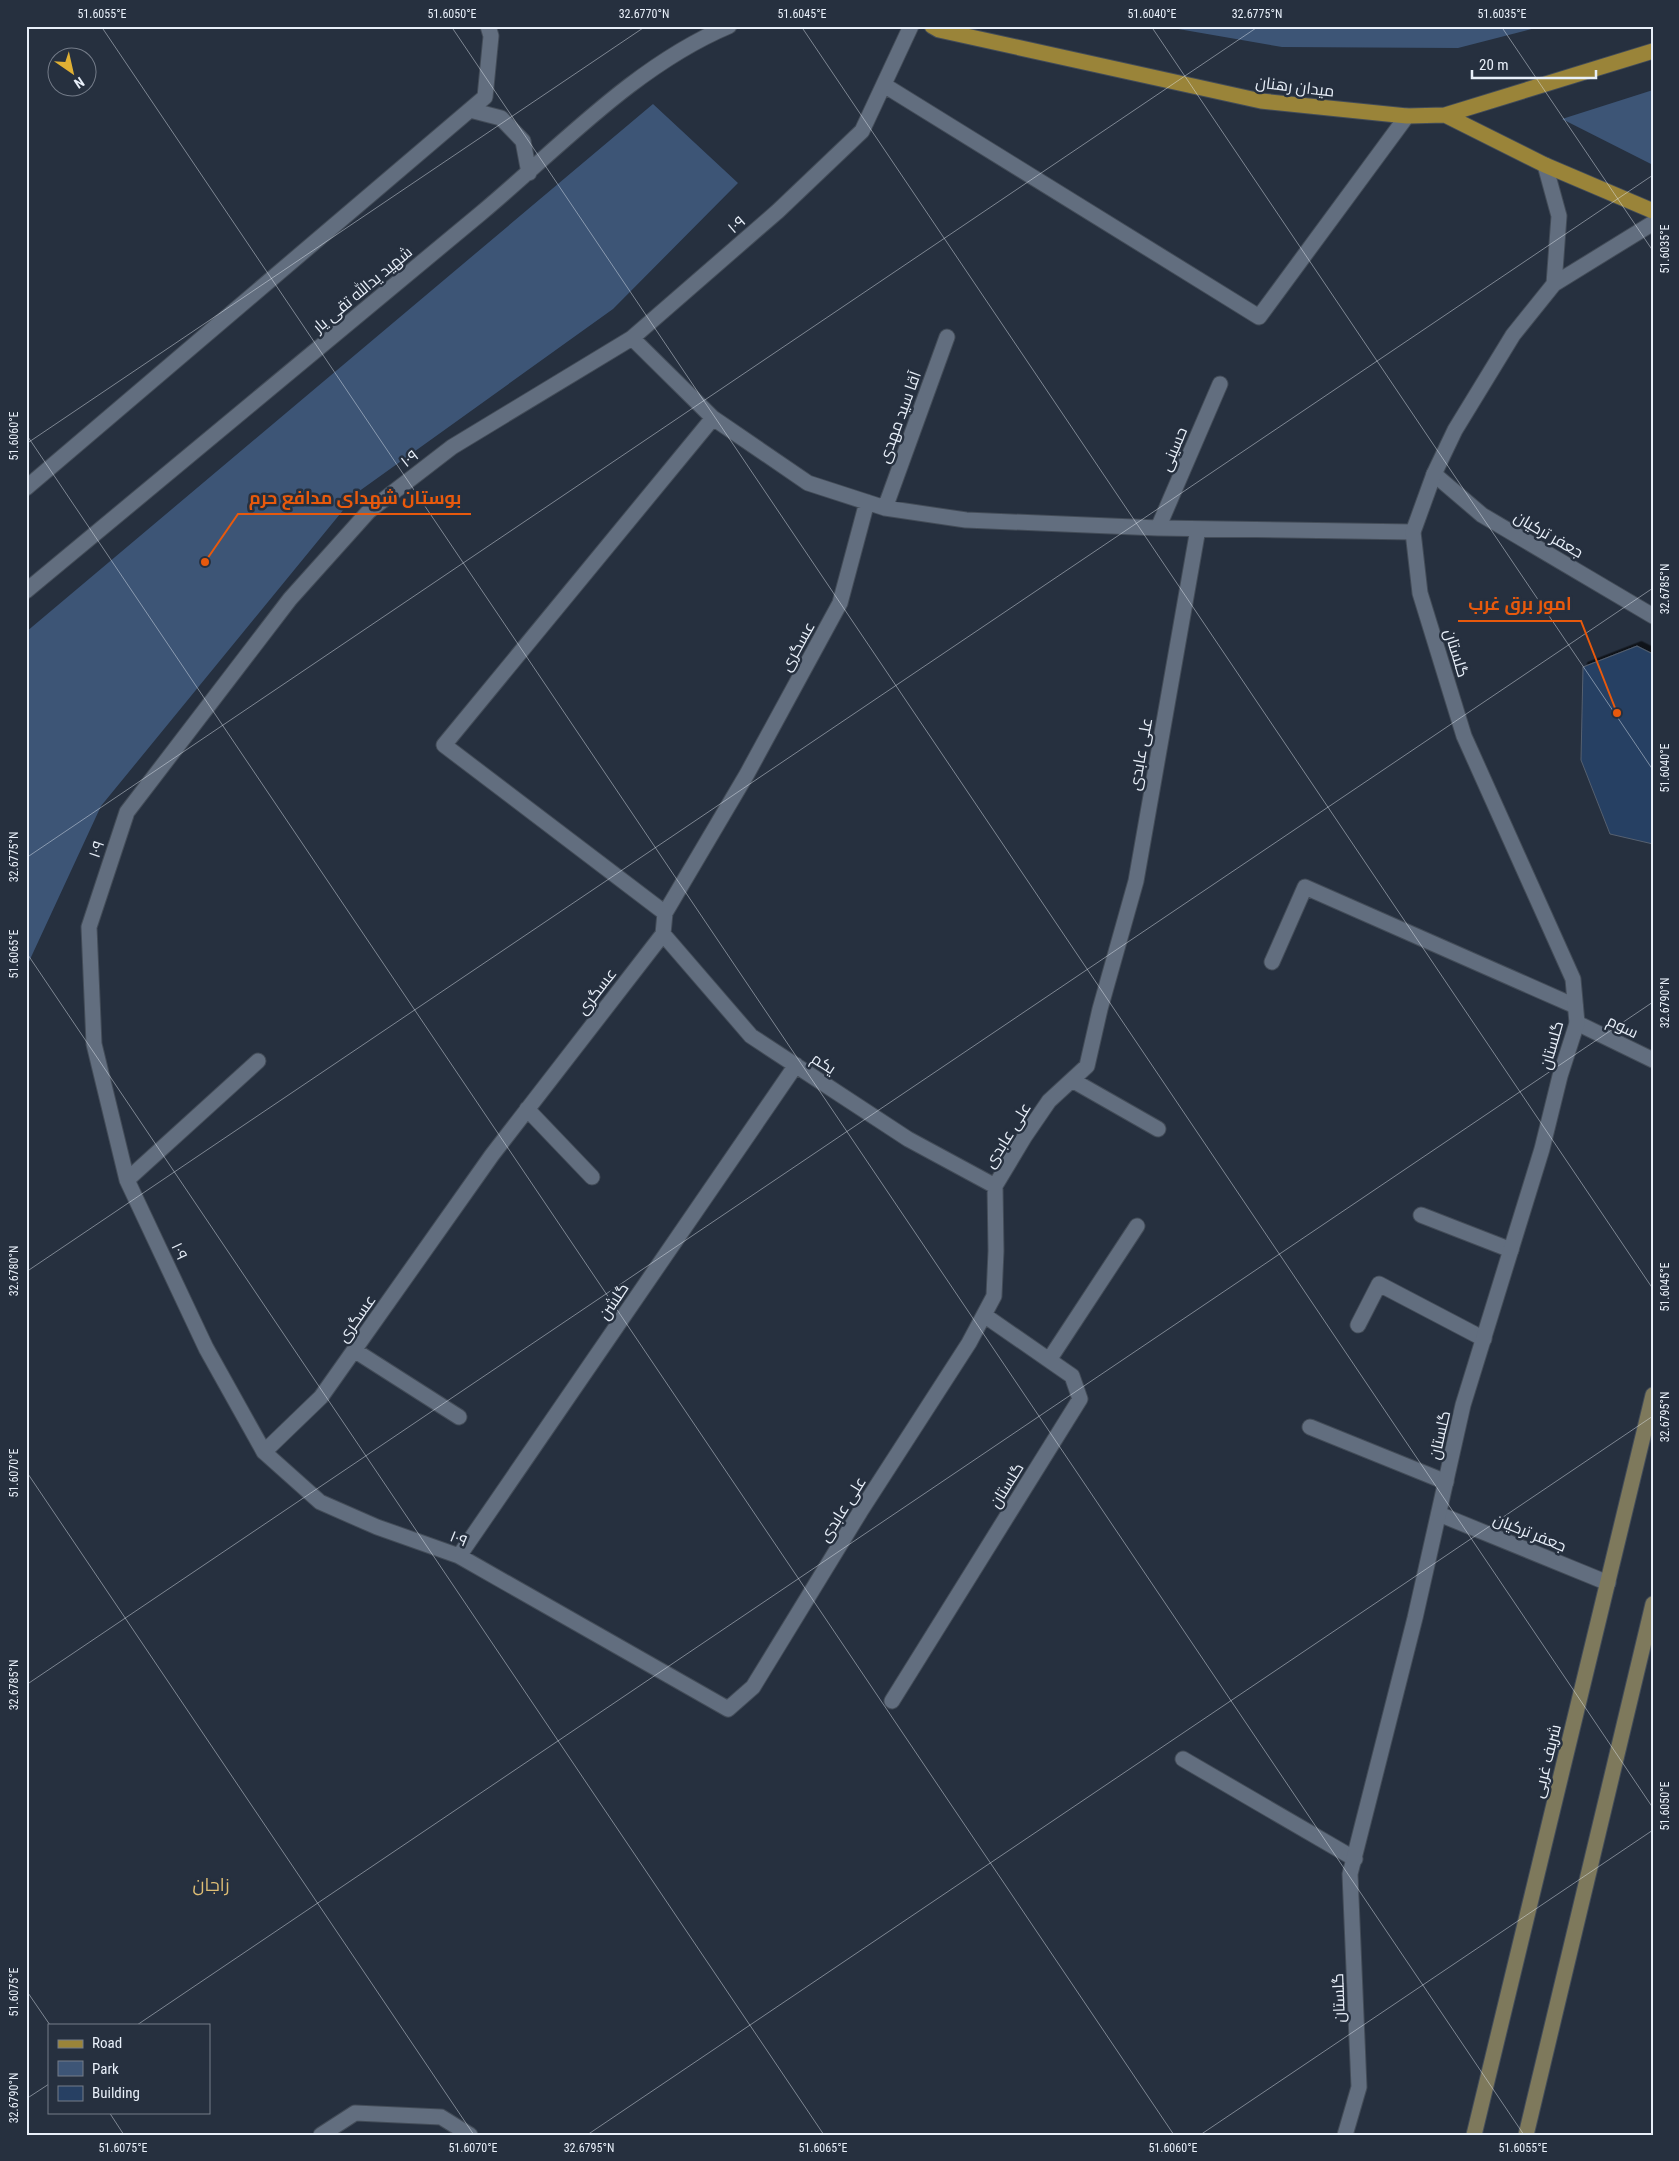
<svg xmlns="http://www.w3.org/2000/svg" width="1679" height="2161" viewBox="0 0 1679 2161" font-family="'Roboto Condensed',Cairo,sans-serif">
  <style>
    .green { fill: #3d5576 }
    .building { fill: #274063; stroke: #556070; filter: url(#shadow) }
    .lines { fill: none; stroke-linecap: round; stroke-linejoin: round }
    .minor-casing { stroke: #434c58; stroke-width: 17 }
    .tertiary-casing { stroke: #434c58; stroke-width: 17 }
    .secondary-casing { stroke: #434c58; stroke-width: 17 }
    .primary-casing { stroke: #434c58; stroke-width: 17 }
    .minor { stroke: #626e7f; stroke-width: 15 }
    .tertiary { stroke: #626e7f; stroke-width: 15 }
    .secondary { stroke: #7e795c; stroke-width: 15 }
    .primary { stroke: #9a8439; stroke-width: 15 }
    .ticks { fill: none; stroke: #e8eff9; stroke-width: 1; stroke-opacity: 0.45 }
    .labels { text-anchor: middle; stroke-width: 5; stroke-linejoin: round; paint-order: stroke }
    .street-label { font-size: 16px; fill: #e8eff9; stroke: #26303f }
    .neighbourhood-label { font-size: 18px; fill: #dfbe75; stroke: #26303f }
    .leader { fill: none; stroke: #e8590c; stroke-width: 2 }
    .callout-dot { fill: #e8590c; stroke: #26303f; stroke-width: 2 }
    .callout-label { font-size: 18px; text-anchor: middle; font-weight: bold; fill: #e8590c; stroke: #26303f; stroke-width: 5; stroke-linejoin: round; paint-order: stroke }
    .neatline { fill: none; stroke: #e8eff9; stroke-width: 2 }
    .ticks-label { font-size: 12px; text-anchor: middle; fill: #e8eff9 }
  </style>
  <defs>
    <filter id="shadow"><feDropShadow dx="4.5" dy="-4.5" stdDeviation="0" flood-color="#0009"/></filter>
  </defs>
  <rect width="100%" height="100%" fill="#26303f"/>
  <path class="green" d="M1161,26h382l-85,22 -176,-1z
    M1653,90v75l-91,-46z
    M653,104l85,79 -125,126 -255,183 -257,314 -75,162v-336z"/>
  <path class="building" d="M1637,646l16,8v190l-43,-10 -29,-74 2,-93z"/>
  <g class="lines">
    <g class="minor-casing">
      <path id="minor" d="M911,26l-49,105 -84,80 -146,127 -180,109 -83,64 -79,88 -163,213 -38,115 5,117 33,136 79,168 58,104 56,50 57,25 82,29 269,153 25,-22 107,-175 109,-169 25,-47 2,-45 -1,-65 30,-50 24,-35 38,-35 13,-57 36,-128 62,-352
        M884,85l375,232 148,-201
        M632,338l81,80 95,65 77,25 81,12 192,8 255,4
        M1434,474l48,41 171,101
        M885,508l62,-171
        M1158,528l62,-144
        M665,913l-221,-168 269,-327
        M663,934l88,102 157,103 87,47
        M1272,962l33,-75 270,119
        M1577,1023l76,37
        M1072,1080l86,49
        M527,1109l65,68
        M127,1180l131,-119
        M1421,1215l90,35
        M1358,1325l21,-41 105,55
        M354,1350l105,67
        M1049,1360l88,-134
        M1310,1427l136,55
        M264,1452l57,-55 171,-242 171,-221 2,-21 82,-139 93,-171 27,-101
        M1439,1514l169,69
        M459,1556l337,-491
        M892,1701l188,-302 -8,-23 -88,-61
        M1183,1759l172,100"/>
    </g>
    <g class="tertiary-casing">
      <path id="tertiary" d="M470,110l31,8 22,23 6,32
        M1545,165l14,51 -5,68
        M26,488l459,-391 6,-61 -3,-10
        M26,591c151,-126 303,-251 454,-377 78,-65 154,-148 249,-188
        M321,2135l34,-22 86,4 29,18
        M1345,2135l14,-48 -9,-213 65,-256 48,-213 79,-256 18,-73 17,-53 -4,-44 -109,-243 -44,-143 -7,-61 21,-58 21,-44 58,-95 41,-51 99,-61"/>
    </g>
    <g class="secondary-casing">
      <path id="secondary" d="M1474,2135l179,-740
        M1526,2135l127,-531"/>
    </g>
    <g class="primary-casing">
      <path id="primary" d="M932,26l7,4 322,71 146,15 38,-1 208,-64
        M1445,115l100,50 108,46"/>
    </g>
    <use href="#minor" class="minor"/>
    <use href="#tertiary" class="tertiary"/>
    <use href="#secondary" class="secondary"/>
    <use href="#primary" class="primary"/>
  </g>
  <path class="ticks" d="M101,26l1423,2109M451,26l1202,1782M801,26l852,1263M1151,26l502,744M1501,26l152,225M26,31l7,-5M26,434l1148,1701M26,444l620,-418M26,858l1233,-832M26,952l798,1183M26,1272l1627,-1097M26,1471l448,664M26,1685l1627,-1097M26,1990l24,35M137,2025l1516,-1023M26,2099l23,-15M109,2112l15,23M587,2135l1066,-719M1200,2135l453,-305"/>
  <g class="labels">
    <g class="street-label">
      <text transform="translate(1295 86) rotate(7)" y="6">میدان رهنان</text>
      <text transform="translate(736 224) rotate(-41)" y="6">۱۰۹</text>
      <text transform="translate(362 289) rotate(-40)" y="6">شهید یدالله تقی یار</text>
      <text transform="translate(899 417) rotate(-70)" y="6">آقا سید مهدی</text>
      <text transform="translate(1173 449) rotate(-67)" y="6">حسینی</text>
      <text transform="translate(409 458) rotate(-38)" y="6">۱۰۹</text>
      <text transform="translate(1549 534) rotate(30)" y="6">جعفر ترکیان</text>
      <text transform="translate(797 646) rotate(-61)" y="6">عسگری</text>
      <text transform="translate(1457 653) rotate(73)" y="6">گلستان</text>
      <text transform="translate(1140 754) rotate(-80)" y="6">علی عابدی</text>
      <text transform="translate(96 849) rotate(-71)" y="6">۱۰۹</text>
      <text transform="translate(596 991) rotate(-52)" y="6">عسگری</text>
      <text transform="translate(1623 1026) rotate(26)" y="6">سوم</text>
      <text transform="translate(1551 1045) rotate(-74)" y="6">گلستان</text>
      <text transform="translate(824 1063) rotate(33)" y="6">یکم</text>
      <text transform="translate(1007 1135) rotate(-58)" y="6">علی عابدی</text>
      <text transform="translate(180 1251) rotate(65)" y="6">۱۰۹</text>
      <text transform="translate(613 1301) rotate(-56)" y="6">گلشن</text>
      <text transform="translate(356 1318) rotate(-55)" y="6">عسگری</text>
      <text transform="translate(1439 1435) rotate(-77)" y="6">گلستان</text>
      <text transform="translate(1006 1485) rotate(-58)" y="6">گلستان</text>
      <text transform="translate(842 1509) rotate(-58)" y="6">علی عابدی</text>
      <text transform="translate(1530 1532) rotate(22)" y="6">جعفر ترکیان</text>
      <text transform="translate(459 1538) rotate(22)" y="6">۱۰۹</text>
      <text transform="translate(1546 1761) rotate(-76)" y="6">شریف غربی</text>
      <text transform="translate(1338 1998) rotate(-92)" y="6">گلستان</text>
    </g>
    <g class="neighbourhood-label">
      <text x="211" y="1891">زاجان</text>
    </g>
  </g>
  <path class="leader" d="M205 562L238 514H471M1617 713L1581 621H1458"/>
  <g class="callout-dot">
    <circle cx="205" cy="562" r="5"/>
    <circle cx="1617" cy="713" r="5"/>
  </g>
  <g class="callout-label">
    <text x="355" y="504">بوستان شهدای مدافع حرم</text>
    <text x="1520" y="610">امور برق غرب</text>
  </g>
  <rect width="1679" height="2161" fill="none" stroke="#26303f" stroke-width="55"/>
  <rect x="48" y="2024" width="162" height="90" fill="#26303f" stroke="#747c89"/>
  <rect x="58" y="2040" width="25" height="8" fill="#9a8439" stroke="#747c89"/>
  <text x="92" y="2048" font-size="15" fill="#e8eff9">Road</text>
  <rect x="58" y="2061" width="25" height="15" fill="#3d5576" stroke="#747c89"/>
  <text x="92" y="2074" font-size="15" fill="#e8eff9">Park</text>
  <rect x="58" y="2086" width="25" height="15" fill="#274063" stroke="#747c89"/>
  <text x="92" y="2098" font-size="15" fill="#e8eff9">Building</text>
  <g transform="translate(72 72) rotate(146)"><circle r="24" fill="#26303f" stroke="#747c89"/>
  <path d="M0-4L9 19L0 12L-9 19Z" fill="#e0b034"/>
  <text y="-8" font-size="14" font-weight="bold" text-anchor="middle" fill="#e8eff9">N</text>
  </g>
  <path d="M1472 70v8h124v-8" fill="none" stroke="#e8eff9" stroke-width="2.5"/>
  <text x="1479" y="70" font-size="15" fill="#e8eff9" stroke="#26303f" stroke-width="4" paint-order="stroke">20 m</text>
  <rect x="28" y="28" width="1624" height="2106" class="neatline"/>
  <g class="ticks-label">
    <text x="102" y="18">51.6055°E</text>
    <text x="452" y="18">51.6050°E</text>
    <text x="644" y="18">32.6770°N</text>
    <text x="802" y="18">51.6045°E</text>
    <text x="1152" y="18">51.6040°E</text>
    <text x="1257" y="18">32.6775°N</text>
    <text x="1502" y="18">51.6035°E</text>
    <text transform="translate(1665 249) rotate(-90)" y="4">51.6035°E</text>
    <text transform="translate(14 436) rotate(-90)" y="4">51.6060°E</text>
    <text transform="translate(1665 589) rotate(-90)" y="4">32.6785°N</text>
    <text transform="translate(1665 768) rotate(-90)" y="4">51.6040°E</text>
    <text transform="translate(14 857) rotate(-90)" y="4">32.6775°N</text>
    <text transform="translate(14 954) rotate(-90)" y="4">51.6065°E</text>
    <text transform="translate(1665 1003) rotate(-90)" y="4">32.6790°N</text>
    <text transform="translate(14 1271) rotate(-90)" y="4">32.6780°N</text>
    <text transform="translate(1665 1287) rotate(-90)" y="4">51.6045°E</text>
    <text transform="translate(1665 1417) rotate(-90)" y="4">32.6795°N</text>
    <text transform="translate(14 1473) rotate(-90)" y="4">51.6070°E</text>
    <text transform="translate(14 1685) rotate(-90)" y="4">32.6785°N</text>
    <text transform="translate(1665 1806) rotate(-90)" y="4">51.6050°E</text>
    <text transform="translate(14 1992) rotate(-90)" y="4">51.6075°E</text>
    <text transform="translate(14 2098) rotate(-90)" y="4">32.6790°N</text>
    <text x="123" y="2152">51.6075°E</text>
    <text x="473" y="2152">51.6070°E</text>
    <text x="589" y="2152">32.6795°N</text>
    <text x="823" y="2152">51.6065°E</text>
    <text x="1173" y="2152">51.6060°E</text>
    <text x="1523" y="2152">51.6055°E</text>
  </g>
</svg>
